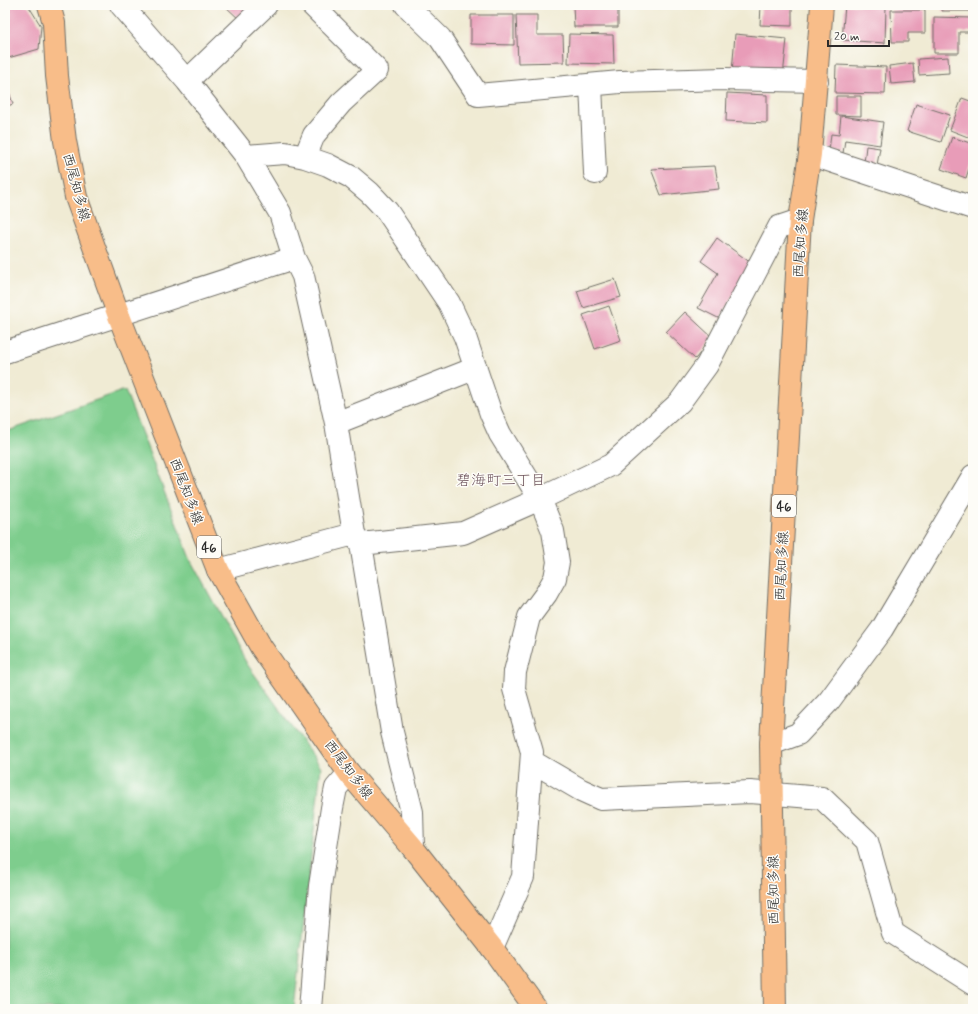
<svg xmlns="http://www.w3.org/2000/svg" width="978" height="1014" viewBox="0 0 978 1014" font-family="Mynerve,'Klee One',sans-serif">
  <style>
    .green { fill: #7ecd8d; stroke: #547c5c }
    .building { fill: #e89cb8 }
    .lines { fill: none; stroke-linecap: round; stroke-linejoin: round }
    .minor-casing { stroke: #706e66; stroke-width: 24 }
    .major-casing { stroke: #706e66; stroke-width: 24 }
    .minor { stroke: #fff; stroke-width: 22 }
    .major { stroke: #f8bd89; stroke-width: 22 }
    .labels { text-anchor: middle; stroke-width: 3; stroke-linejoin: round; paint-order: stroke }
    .shield { fill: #fdfcf7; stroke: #6a6a68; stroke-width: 1 }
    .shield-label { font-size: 13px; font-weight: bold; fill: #2b2b2b }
    .street-label { font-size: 14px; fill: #2b2b2b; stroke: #fdfcf7 }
    .neighbourhood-label { font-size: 15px; fill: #6d535c; stroke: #fdfcf7 }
  </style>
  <rect width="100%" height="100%" fill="#fdfcf7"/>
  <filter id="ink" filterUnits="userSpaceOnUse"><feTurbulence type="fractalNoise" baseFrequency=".025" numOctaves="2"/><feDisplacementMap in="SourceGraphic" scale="8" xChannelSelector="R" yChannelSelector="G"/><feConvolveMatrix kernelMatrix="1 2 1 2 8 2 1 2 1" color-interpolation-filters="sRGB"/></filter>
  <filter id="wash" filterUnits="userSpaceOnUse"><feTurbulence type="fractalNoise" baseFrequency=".012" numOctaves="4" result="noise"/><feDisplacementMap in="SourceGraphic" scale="16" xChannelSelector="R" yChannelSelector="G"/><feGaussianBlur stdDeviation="0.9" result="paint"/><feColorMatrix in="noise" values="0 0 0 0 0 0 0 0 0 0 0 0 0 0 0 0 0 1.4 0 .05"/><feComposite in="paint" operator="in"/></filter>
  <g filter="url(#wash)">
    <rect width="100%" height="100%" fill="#f0ebd4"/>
    <path class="green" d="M125,390l66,171 56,103 74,103 -27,242h-289v-577z"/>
    <g id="blocks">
      <path class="building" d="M5,5h23l13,21 -2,23 -34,10z
        M224,5h33l-16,16z
        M573,5h45v22h-44z
        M761,5h31v21l-32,-1z
        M845,5l41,1 -1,37 -43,-3z
        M942,5h29v6h-29z
        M891,10h34v23h-17v9h-16z
        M471,15h43v30l-43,-1z
        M516,15h21v20h26l1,27 -46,1z
        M934,17l38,1v14h-13v21h-25z
        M569,34l44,1 1,29 -46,-1z
        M735,34l52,5 -4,37 -51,-3z
        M948,57l1,16 -30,2 -1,-16z
        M913,63l2,19 -24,2 -2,-18z
        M836,65l50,2 -1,27 -50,-1z
        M7,86l6,18 -8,3v-20z
        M727,93l40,2v28l-41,-2z
        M836,96h25v20l-25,-1z
        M962,98l11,4v37l-23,-9z
        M916,104l34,11 -9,27 -34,-11z
        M841,116l42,6 -3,23 -35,-5 -2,13 -14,-2 2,-17 8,1z
        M952,137l21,7v12l-7,22 -25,-9z
        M866,146l14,2 -3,17 -13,-2z
        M715,166l4,23 -58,6 -10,-26z
        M717,238l34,25 -31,56 -22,-11 20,-35 -17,-12z
        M615,279l6,18 -38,11 -6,-17z
        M609,306l12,34 -26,9 -12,-34z
        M685,312l28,26 -18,21 -29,-27z"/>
    </g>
  </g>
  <g filter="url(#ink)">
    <use href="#blocks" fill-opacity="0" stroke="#706e66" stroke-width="1"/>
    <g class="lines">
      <g class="minor-casing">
        <path id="minor" d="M121,5l66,76 59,75 34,57 14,45 9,18 33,147 18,111 7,10 31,188 20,80 1,36
          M406,5l34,33 38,57 142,-13 104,-3 93,2
          M187,81l79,-76
          M591,85l4,88
          M810,154l163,54
          M246,156l39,-3 20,4 23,8 23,12 19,16 17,18 62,92 16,34 26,77 9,20 40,65 13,32 5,31 -3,16 -9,16 -17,23 -14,55 -1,17 18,63 -9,125 -31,71
          M305,157l9,-22 27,-32 36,-33 -65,-65
          M5,352l289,-94
          M336,423l140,-55
          M361,544l102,-11 77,-34 71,-34 69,-63 27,-37 72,-138 21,-7
          M218,570l136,-36
          M771,744l27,-10 31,-33 53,-72 91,-153
          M533,762l48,28 20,9 149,-7 72,6 45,43 26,92 80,51
          M310,1009l10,-123 12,-78 4,-20 13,-15"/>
      </g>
      <g class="major-casing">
        <path id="major" d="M49,5l5,18 3,53 8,65 11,56 43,119 99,254 43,77 88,126 64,75 79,100 44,61
          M775,1009l-4,-265 29,-524 10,-66 12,-149"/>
      </g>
      <use href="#minor" class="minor"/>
      <use href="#major" class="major"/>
    </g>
  </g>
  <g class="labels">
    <g class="shield">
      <rect x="772" y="495" width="24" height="22" rx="3"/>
      <rect x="197" y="536" width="24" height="22" rx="3"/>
    </g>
    <g class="shield-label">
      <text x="784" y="511">46</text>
      <text x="209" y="552">46</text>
    </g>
    <g class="street-label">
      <text transform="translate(77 187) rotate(75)" y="5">西尾知多線</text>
      <text transform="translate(800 243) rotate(-86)" y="5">西尾知多線</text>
      <text transform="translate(187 491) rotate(69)" y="5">西尾知多線</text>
      <text transform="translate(781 566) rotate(-87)" y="5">西尾知多線</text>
      <text transform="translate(349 769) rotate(53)" y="5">西尾知多線</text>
      <text transform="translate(773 890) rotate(-91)" y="5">西尾知多線</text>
    </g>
    <g class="neighbourhood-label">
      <text x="501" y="485">碧海町三丁目</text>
    </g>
  </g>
  <rect width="978" height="1014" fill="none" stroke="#fdfcf7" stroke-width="20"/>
  <path d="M828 40v6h61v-6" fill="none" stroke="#2b2b2b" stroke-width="2"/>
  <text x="834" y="40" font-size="12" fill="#2b2b2b" stroke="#fdfcf7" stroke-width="3" paint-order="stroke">20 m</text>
</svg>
